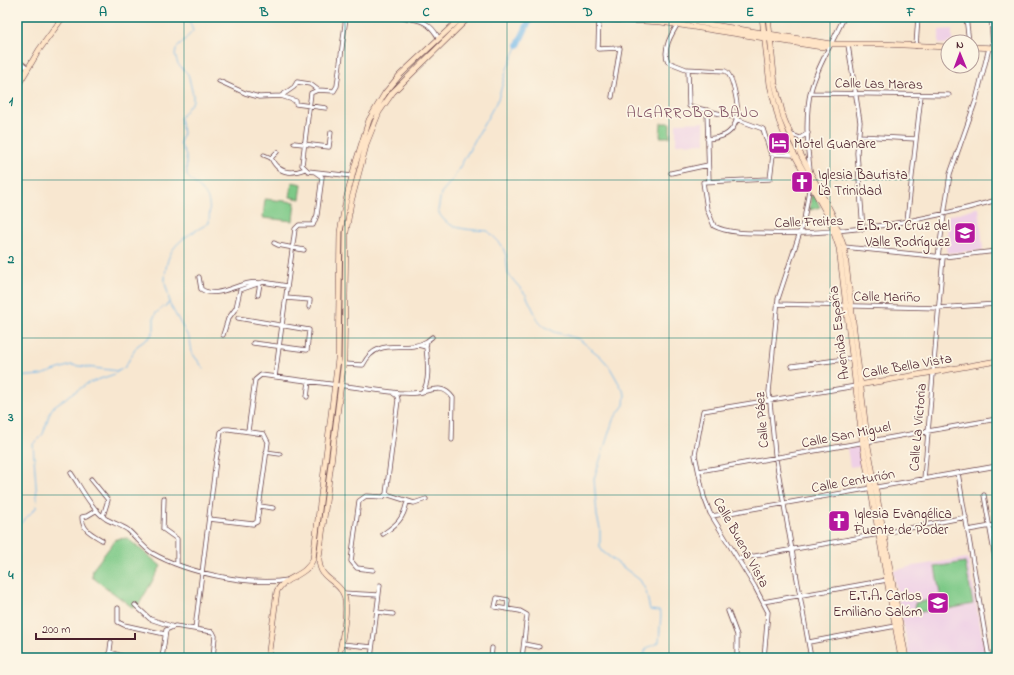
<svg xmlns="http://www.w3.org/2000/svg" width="1014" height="675" viewBox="0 0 1014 675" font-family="'Indie Flower',sans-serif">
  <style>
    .built { fill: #efd0e6 }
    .green { fill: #7dc987; stroke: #647459 }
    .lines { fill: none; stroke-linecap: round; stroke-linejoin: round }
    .stream { stroke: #75b9eb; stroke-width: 1 }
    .river { stroke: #75b9eb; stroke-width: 6 }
    .street-casing { stroke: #643d44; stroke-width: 5 }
    .secondary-casing { stroke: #643d44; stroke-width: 6 }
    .street { stroke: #fff; stroke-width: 3.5 }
    .secondary { stroke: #ffe4c6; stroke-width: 5 }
    .grid { fill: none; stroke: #0f766e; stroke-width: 1; stroke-opacity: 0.55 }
    .labels { text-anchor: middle; stroke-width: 3.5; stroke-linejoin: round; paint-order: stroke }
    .street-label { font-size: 14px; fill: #4a1f2b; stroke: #fcf5e5 }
    .poi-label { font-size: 14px; fill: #4a1f2b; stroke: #fcf5e5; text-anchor: start }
    .neighbourhood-label { font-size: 15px; letter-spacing: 1px; fill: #7f4f61; stroke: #fcf5e5 }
    .neatline { fill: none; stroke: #0f766e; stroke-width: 1.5 }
    .grid-label { font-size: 13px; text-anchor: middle; font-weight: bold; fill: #0f766e }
  </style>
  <rect width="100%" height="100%" fill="#fcf5e5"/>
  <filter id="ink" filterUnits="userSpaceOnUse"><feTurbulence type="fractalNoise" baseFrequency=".025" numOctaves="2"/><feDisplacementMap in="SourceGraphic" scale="8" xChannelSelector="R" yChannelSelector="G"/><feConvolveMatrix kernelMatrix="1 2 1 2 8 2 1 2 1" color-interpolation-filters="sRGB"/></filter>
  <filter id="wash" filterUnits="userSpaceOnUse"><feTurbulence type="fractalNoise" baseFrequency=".012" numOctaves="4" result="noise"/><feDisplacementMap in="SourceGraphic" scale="16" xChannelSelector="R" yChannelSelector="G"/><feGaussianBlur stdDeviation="0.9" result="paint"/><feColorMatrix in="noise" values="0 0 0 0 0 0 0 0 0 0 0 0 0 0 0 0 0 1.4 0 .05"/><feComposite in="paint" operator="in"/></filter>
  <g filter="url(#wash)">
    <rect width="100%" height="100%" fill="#f8e7d0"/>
    <path class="built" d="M952,29v13h-4v2h-9v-14z
      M704,122l1,21 -29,1v-21z
      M979,207l4,43 -36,3 1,-37z
      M861,446l3,19 -14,2 -3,-19z
      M968,558l18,100h-76l-17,-87 20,-5z"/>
    <path class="green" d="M661,123h9v14h-10z
      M292,182l10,2 -2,15 -10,-2z
      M814,195l6,12 -10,3 1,-14z
      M265,199l30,3 -2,19 -30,-3z
      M127,538l34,28 -23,40 -6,1 -40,-30 1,-8 23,-30z
      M965,562l8,42 -30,6 -8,-43z
      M931,600l1,10 -16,3 -1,-10z"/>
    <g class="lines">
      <path class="stream" d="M518,45l-11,24 -9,30 -45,80 -12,14 -3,18c9,20 30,18 50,20l13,13 5,11 2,19 18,21 13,27 4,4 12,6 24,7 22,18 8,9 16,28 -1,11 -11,15 -19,59 3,37 3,12v19l3,5 37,28 6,11 4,19 9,1 2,3 -2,28c-7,5 -17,4 -14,16
        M169,303l21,37 2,13 12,16
        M17,377l24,-2 30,-10 47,6
        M17,527l19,-19 1,-9 -4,-55 10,-10 7,-22 4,-6 34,-23 24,-8 13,-8 12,-21 13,-9 4,-7v-13l2,-4 13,-10c1,-7 -3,-14 -4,-21 0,-36 16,-43 44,-59 2,-31 -2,-26 -22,-47l-1,-20 -6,-13 3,-10 -3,-15 13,-17v-6l-5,-21 -10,-10 -3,-9 1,-6 17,-18 -5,-14"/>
      <path class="river" d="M518,45l13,-28"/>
    </g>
  </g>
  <g filter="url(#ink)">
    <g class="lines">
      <g class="street-casing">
        <path id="street" d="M346,17l-9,69 -3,5 -16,-1 -7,3 -9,72 6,6 44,5
          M401,17c19,3 29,4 38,22
          M599,17l-1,32 22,-1 -8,49
          M682,17c-7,12 -21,30 -14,45l18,7 39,2c8,3 14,37 12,46 -1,6 -4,12 -9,16 -6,5 -14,5 -21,6
          M966,17l3,25
          M991,17l2,31
          M848,45l12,77 -3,31 6,76
          M916,46l2,-29
          M17,60l11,8
          M688,69l1,37 48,12
          M219,81l26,12 14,4 22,-1 15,5v3l30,4
          M810,93l139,2
          M281,96l13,-9 3,-5 13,2 8,6
          M707,110l2,72
          M736,119l27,10 8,25 24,1
          M790,134l10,4 8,-5
          M859,136l57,3
          M294,143l35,4 2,-15
          M264,155l7,3c7,15 19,17 34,11
          M773,155l-3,24 -67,3 4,27 7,17c13,7 34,7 48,7 80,3 158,-11 235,-33
          M271,158l6,-6
          M810,170c-3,-22 -5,-58 1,-80 7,-26 23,-49 33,-73
          M671,173l37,-8
          M810,184l-6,36 -26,79 -9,93 6,62 36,204
          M907,221l14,-126
          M274,243l4,2 26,5
          M844,247l99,10 54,-6
          M938,257l12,-83 26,-74 13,-52
          M199,277l2,12c17,12 40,-10 59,-6l-2,12
          M286,298l24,2 -1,7
          M777,304l161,4 59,-4
          M238,318l71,12 -2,20 -54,-7
          M223,335l5,-16 8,-11 4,-18 23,-8 24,4
          M418,345l8,2 1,-6 5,-4
          M343,364l20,1c15,-31 42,-10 64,-24
          M792,366l61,-8
          M275,377l20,-148 4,-4h14l4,-10 5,-38 -7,-5
          M422,392c9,-10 5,-33 4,-45
          M307,397l2,-16
          M248,431l7,-51 6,-5 138,18c7,0 15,1 23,-1 13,-3 22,-7 31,6l-1,42
          M266,452l14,2
          M699,471l298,-52
          M71,473c9,13 21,37 35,46 7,4 15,6 22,11 8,7 15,17 24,23 35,20 97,33 136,27
          M958,473l31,185
          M91,479l17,21 -5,16
          M924,479l19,-222
          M386,494l28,9 12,-4
          M984,495l13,74
          M164,498l-1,31 14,10v24
          M260,506l13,2
          M97,510l-10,6 -5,1c0,13 10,17 20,23
          M712,516l285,-50
          M968,530l29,-5
          M884,533l82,-16
          M383,534c14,-10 20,-14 24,-32
          M738,559l141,-25
          M373,570l-16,-2 -6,-7 8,-60 7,-5 17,1 3,-3 12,-94 -1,-4 -4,-3
          M343,593l35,2
          M763,602l124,-22
          M135,605l15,14 21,7
          M118,608v14l6,3 41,9
          M507,609l1,-9 -11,-2 -2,9 25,4 7,4 -5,43
          M728,611l9,24v23
          M377,612l16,2
          M195,629l21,-169 5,-28 3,-3h5l35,5 4,8 -11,80 -4,2 -44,-5
          M809,642l87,-16
          M341,644l31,3
          M524,644l15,3
          M110,652l18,6
          M109,658l2,-16
          M162,658l4,-28 9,-4 38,6 2,4 -2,22
          M371,658l9,-73
          M491,658l1,-10
          M764,658l4,-46 -13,-25 -45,-74 -6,-16 -9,-42 8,-44 153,-25"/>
      </g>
      <g class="secondary-casing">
        <path id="secondary" d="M574,17l87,5 161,25 9,-3
          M665,17l166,27h51l66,3
          M762,17l8,68 9,36 8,20 41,75 11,32 24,199 38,211
          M768,17l7,67 9,35 8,19 40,76 12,33 24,199 38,212
          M972,47l25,1
          M17,87l22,-37 24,-33
          M859,385l138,-24
          M268,658l9,-67c8,-15 29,-14 36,-32l25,-200 2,-127 6,-32 9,-35 14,-45 16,-27 15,-18 62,-58
          M339,658c2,-17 11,-50 4,-65 -8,-15 -24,-13 -24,-35l25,-198 2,-128 5,-30 16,-60 12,-30 14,-20 76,-75"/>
      </g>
      <use href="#street" class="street"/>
      <use href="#secondary" class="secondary"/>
    </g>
  </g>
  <path class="grid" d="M184,17v641M345,17v641M507,17v641M669,17v641M830,17v641M17,180h980M17,338h980M17,495h980"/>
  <defs>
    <g id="hotel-square" transform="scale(1.15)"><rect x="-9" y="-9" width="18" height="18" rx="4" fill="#b5179e" stroke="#fcf5e5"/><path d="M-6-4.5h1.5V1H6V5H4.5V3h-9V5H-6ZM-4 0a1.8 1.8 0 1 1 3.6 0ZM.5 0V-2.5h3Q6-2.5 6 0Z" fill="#fff"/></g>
    <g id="church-square" transform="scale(1.15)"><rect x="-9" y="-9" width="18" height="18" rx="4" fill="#b5179e" stroke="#fcf5e5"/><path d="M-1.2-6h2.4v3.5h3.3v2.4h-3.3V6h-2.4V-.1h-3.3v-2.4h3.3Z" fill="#fff"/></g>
    <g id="school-square" transform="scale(1.15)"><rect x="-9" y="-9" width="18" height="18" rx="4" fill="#b5179e" stroke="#fcf5e5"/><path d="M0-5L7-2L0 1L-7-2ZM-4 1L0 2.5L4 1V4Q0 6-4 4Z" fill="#fff"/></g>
  </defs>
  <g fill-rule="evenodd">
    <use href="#hotel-square" x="779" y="143"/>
    <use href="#church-square" x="802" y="182"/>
    <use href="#school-square" x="965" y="233"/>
    <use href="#church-square" x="839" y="521"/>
    <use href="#school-square" x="938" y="603"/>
  </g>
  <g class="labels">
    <g class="street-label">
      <text transform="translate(879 83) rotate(1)" y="5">Calle Las Maras</text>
      <text transform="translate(809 221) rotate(-2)" y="5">Calle Freites</text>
      <text transform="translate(887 296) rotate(1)" y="5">Calle Mariño</text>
      <text transform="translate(838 333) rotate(-97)" y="5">Avenida España</text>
      <text transform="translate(907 365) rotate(-10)" y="5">Calle Bella Vista</text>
      <text transform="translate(761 420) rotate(-94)" y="5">Calle Páez</text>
      <text transform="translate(917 427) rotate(-85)" y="5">Calle La Victoria</text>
      <text transform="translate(846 434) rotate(-11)" y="5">Calle San Miguel</text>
      <text transform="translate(853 480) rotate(-10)" y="5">Calle Centurión</text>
      <text transform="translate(742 542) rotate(61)" y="5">Calle Buena Vista</text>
    </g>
    <g class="poi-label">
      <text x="794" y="148">Motel Guanare</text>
      <text x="818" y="179">Iglesia Bautista<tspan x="818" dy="16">La Trinidad</tspan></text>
      <text x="950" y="230" text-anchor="end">E.B. Dr. Cruz del<tspan x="950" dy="16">Valle Rodríguez</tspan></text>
      <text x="854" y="518">Iglesia Evangélica<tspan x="854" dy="16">Fuente de Poder</tspan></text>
      <text x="922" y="600" text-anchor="end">E.T.A. Carlos<tspan x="922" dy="16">Emiliano Salóm</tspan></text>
    </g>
    <g class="neighbourhood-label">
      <text x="693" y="117">ALGARROBO BAJO</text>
    </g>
  </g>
  <rect width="1014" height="675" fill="none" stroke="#fcf5e5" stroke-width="44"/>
  <g transform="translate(960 54) rotate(359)"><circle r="19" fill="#fcf5e5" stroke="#b59f9b"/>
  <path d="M0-3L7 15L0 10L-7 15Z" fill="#b5179e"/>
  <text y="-6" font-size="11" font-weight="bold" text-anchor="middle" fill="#4a1f2b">N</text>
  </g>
  <path d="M36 633v6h99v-6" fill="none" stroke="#4a1f2b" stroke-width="2"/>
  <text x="42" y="633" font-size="12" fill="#4a1f2b" stroke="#fcf5e5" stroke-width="3" paint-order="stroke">200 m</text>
  <rect x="22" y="22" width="970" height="631" class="neatline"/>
  <g class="grid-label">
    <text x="103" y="16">A</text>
    <text x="264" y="16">B</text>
    <text x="426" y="16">C</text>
    <text x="588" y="16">D</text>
    <text x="750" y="16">E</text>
    <text x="911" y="16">F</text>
    <text x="11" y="105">1</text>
    <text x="11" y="263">2</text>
    <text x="11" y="421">3</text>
    <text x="11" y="579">4</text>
  </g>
</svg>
